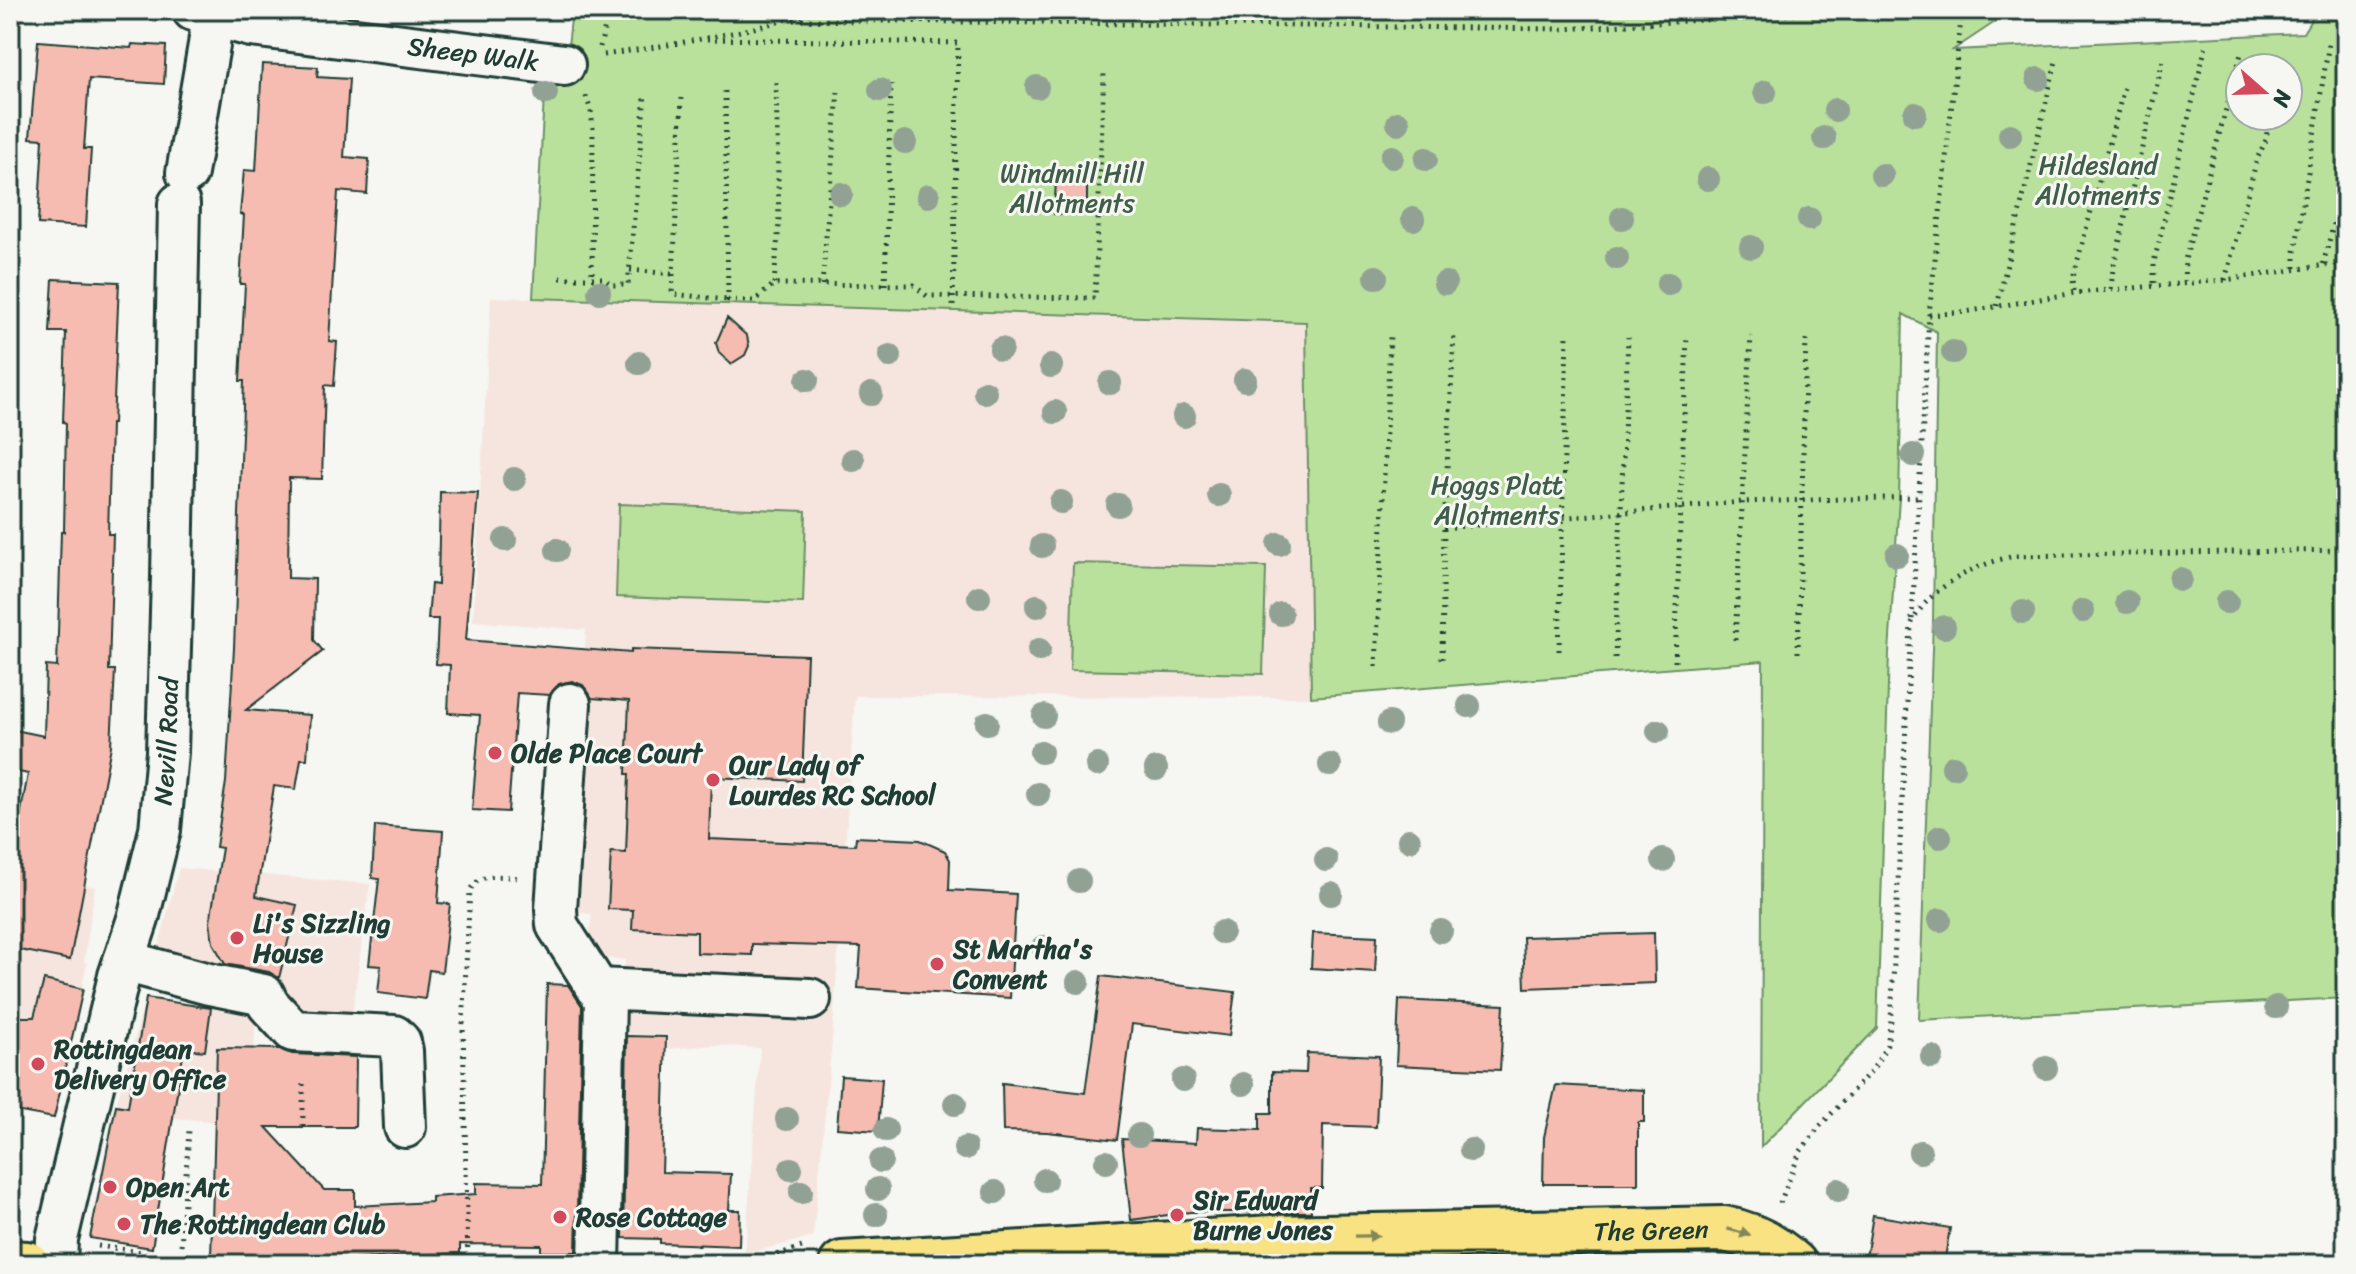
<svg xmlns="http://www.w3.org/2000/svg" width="2356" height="1274" viewBox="0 0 2356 1274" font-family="Sriracha,sans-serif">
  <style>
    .built { fill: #f6e5de }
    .green { fill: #bae19c; stroke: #6c8f68; stroke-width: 2; fill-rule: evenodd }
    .building { fill: #f7bcb1; stroke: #1f3d34; stroke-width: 2 }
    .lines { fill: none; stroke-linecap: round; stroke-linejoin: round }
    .minor-casing { stroke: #1f3d34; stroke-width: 46 }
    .major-casing { stroke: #1f3d34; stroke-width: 50 }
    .path { stroke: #1f3d34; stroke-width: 5; stroke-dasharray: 2 6; stroke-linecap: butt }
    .minor { stroke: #f6f6f2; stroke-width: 40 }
    .major { stroke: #f8e281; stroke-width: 44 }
    .tree { fill: #91a295 }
    .oneway { fill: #818757 }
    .poi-dot { fill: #d1495b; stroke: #f6f6f2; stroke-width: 3 }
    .labels { text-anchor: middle; stroke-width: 6; stroke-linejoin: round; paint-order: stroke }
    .street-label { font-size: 26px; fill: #1f3d34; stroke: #f6f6f2 }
    .park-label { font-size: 26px; fill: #3e5e49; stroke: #f6f6f2 }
    .poi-label { font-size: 26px; font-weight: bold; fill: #1f3d34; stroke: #f6f6f2; text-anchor: start }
  </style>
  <rect width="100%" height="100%" fill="#f6f6f2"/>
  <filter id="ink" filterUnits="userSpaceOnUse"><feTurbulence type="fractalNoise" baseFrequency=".0125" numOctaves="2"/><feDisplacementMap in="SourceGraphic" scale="16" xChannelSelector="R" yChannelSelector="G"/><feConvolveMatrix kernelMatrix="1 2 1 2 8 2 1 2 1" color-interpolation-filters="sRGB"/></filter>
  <g filter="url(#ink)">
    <path class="built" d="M491,297l815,25 5,375 -456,-1 -22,334 -20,207 -68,17 15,-206 -46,-3 -46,4v-14l-49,-1 6,-74 -38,-4 5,-42 -23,-2 17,-282 -113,-9z
      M179,868l191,16 -18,131 -204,-27z
      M10,871l85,16 -11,75 3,1 -33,155 -44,-7z
      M146,998l110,18 -7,109 -74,-7 -12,30 -6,60 -60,-11 19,-92z"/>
    <path class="green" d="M572,10h1441l-60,40 350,-17 14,-23h29v504l-4,67h4v417l-427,22 14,-399 4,-289 -34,-18 -4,184 -10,155 -12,375 -116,119 2,-486 -452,36 -5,-375 -773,-24 12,-220 21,-13zM2240,68h48v48h-48z
      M619,504l187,7 -3,92 -187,-6z
      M1073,563l193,4 -3,107 -193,-4z
      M1386,1256l305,6 11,2h-390l7,-6z"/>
    <path class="building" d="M38,41l93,7 1,-4 34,2 -2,38 -75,-5 -5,70h7l-5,78 -48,-3 5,-85 -13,-1z
      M262,64l56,3 -1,10 32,2 -5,78 25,2 -2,35 -29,-3 -9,150 8,1 -3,44 -9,-1 -3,94 -33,-1 -1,100 27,1 -1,61 9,11 -77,59 64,5 -3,44h-6l-5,30 -22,-3 -18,110 41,9 -18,73 -10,-6 -44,-8 -12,-21 -3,-21 12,-74 -6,-1 10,-65 8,-134 10,-267h-4l5,-97h-5l4,-69 -4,-1 4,-44 12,1z
      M1056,182l31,2v31l-33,-1z
      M53,279l66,3 -6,142h-2l-3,110h5l-4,136h6l-4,76 -41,214 -60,-12v-79l18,-95 -18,-4v-41l34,7 2,-70 11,1 4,-135h3l2,-109 -3,-1 3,-90h-16z
      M727,318l20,18 2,10 -4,9 -14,9 -12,-11 -3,-10z
      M440,492l38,1 -12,147 165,13v-4l176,6 -5,126 -91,-4 -2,62 146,6 1,-8 64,3 25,11 5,9 -1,30 67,4 -6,104 -152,-10 3,-41 -109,-3v11l-55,-2v-21l-65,-3 1,-19 -25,-1 3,-57 15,1 3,-79h-3l3,-73 -37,-3 -9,-13 -11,-4 -13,3 -9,11 -33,-2 -9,119 -36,-2 8,-95 -32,-2 2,-48 -14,-1 2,-45h-10l3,-35 7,1z
      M375,826l68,5 -5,72 12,1 -8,68 -13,-2 -4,29 -47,-6 3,-27 -12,-1 10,-86 -7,-1z
      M1313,933l64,3 -2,36 -64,-4z
      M1654,933l1,50 -130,5 -2,-51z
      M1101,976l134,16 -6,44 -97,-12 -15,116 -70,-8 -44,-1 -1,-48 83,10z
      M44,980l39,9 -29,129 -44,-8v-93h24z
      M547,984l21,1 14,21 -6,246h-35v-7l-81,-1v9l-114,7 -135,-3 6,-209 63,1 12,5 64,3 -1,70h-89l58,63h31v16l77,-4v-5l44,-3v-11l66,1z
      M146,998l65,10 -6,43 -21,-2 -32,199 -62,-10 26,-133 12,2z
      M1399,1000l105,5 -4,65 -104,-5z
      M627,1036l39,1 -4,135 69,2 -2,36h11l-1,36 -79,-3v-4l-37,-1z
      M1307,1053l72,3 -3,71 -53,-2 -1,63h-11v24h-121l-59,8 -9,-81 74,4 1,-15 63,2v-17h12v-41l34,1z
      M841,1076l41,3 -4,52 -41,-3z
      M1556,1085l88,5v32h-6v62h-95l1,-47z
      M1873,1215l77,13 -6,36h-79z"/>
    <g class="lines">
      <g class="minor-casing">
        <g id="minor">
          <path id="s1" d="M193,10l58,16 313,39"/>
          <path d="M187,173l22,-128 4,-35"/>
          <path d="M570,704l-14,205 1,16 48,75 -6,264"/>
          <path d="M124,961l85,23 55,11 4,9 25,27 101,5 6,6 2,9 3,76"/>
          <path d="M598,989l212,10"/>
          <path id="s2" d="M56,1264l1,-25 62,-263 19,-57 22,-89 7,-78 5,-175 7,-373"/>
        </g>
      </g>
      <g class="major-casing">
        <g id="major">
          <path d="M10,1263l17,1"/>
          <path id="s3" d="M842,1264l431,-26 451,-9c27,5 49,16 70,35"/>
        </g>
      </g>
      <path class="path" d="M786,10l2,10 775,9 295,-19
        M707,39l251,4 -5,264
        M600,47l9,-37
        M604,55c72,-11 144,-22 214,-45
        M2276,68l1,-12
        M725,91l3,209 26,1 20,-17 140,1 13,11 168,2 9,-226
        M586,96l5,15 2,18 -1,149
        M682,98l-10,196 56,6
        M2323,264l23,-87
        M2295,268v-16l34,-209
        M630,270l43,4
        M560,278h43l8,7h17l17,-190
        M2225,280l32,-121 9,-19 3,-24
        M2184,282l1,-22 56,-206
        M2154,283v-21l52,-217
        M774,284l5,-61 -3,-141
        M822,285l16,-193
        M885,285l6,-201
        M2111,289l2,-20 50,-209
        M2074,291l-1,-13 51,-190
        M1997,306l59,-245
        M1929,315l36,-3 110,-19 150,-13 121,-18
        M1444,528l297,-26 178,-5
        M1912,619l17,-304 33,-305
        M1735,640l16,-304
        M1559,651l8,-315
        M1798,653l8,-316
        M1615,658l13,-321
        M1442,659l2,-131 10,-193
        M1675,662l12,-326
        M1376,667l14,-330
        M303,1126v-46
        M1780,1203l20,-51 19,-25 54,-58 14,-24 4,-25 20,-395c16,-37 66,-62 104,-69l331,-6
        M698,1245v19
        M98,1246l43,6 23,8 58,4
        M180,1261l9,-131
        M638,1262l29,2
        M397,1264l71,-4 92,1
        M468,1264l-5,-239 7,-135c11,-19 31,-13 50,-12
        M730,1264l36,-6 36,-11"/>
      <use href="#minor" class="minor"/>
      <use href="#major" class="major"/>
    </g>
    <g class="tree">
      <circle cx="2038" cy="79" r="12"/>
      <circle cx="1037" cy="87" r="12"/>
      <circle cx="880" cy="90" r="12"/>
      <circle cx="1765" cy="92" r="12"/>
      <circle cx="546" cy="93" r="12"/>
      <circle cx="1835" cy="110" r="12"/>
      <circle cx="1915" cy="114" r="12"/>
      <circle cx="1398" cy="123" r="12"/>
      <circle cx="2010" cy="135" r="12"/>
      <circle cx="1824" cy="138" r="12"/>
      <circle cx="905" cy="142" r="12"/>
      <circle cx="1392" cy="157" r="12"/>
      <circle cx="1426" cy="159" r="12"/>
      <circle cx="1882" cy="175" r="12"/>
      <circle cx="1708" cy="179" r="12"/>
      <circle cx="841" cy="194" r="12"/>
      <circle cx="928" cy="196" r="12"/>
      <circle cx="1622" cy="218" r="12"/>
      <circle cx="1413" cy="219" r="12"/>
      <circle cx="1809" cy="219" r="12"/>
      <circle cx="1751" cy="247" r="12"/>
      <circle cx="1617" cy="258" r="12"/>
      <circle cx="1376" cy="277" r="12"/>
      <circle cx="1445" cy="283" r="12"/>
      <circle cx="1668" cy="284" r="12"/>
      <circle cx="599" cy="292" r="12"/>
      <circle cx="1001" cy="349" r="12"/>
      <circle cx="1953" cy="352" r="12"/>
      <circle cx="890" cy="356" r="12"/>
      <circle cx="639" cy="363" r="12"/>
      <circle cx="1051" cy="366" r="12"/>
      <circle cx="807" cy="380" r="12"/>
      <circle cx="1245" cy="380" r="12"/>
      <circle cx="1110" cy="383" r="12"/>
      <circle cx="985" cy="392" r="12"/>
      <circle cx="871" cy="394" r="12"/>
      <circle cx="1055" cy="412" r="12"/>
      <circle cx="1184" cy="416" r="12"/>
      <circle cx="1913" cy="455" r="12"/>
      <circle cx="853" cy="460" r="12"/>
      <circle cx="514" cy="479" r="12"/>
      <circle cx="1219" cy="495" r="12"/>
      <circle cx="1061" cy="502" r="12"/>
      <circle cx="1118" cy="505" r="12"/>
      <circle cx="505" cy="540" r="12"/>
      <circle cx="1279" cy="544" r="12"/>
      <circle cx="1042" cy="546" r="12"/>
      <circle cx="557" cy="550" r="12"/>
      <circle cx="1897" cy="555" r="12"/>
      <circle cx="2180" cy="579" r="12"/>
      <circle cx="979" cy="597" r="12"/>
      <circle cx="2127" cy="602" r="12"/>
      <circle cx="2227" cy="602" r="12"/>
      <circle cx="1037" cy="606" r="12"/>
      <circle cx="2083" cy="611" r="12"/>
      <circle cx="2023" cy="612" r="12"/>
      <circle cx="1281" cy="614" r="12"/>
      <circle cx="1944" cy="627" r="12"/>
      <circle cx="1039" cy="650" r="12"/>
      <circle cx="1469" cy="706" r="12"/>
      <circle cx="1044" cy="716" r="12"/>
      <circle cx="987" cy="723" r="12"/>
      <circle cx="1389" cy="723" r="12"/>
      <circle cx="1658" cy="731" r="12"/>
      <circle cx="1041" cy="752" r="12"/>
      <circle cx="1097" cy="765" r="12"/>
      <circle cx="1330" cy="765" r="12"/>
      <circle cx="1953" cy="767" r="12"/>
      <circle cx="1156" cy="769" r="12"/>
      <circle cx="1038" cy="794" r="12"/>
      <circle cx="1940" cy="837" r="12"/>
      <circle cx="1409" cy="840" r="12"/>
      <circle cx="1326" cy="860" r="12"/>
      <circle cx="1663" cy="860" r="12"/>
      <circle cx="1079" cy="881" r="12"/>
      <circle cx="1331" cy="894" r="12"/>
      <circle cx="1940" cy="920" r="12"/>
      <circle cx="1441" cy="931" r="12"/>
      <circle cx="1222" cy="932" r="12"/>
      <circle cx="1043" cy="947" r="12"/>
      <circle cx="1078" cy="982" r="12"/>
      <circle cx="2276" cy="1007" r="12"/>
      <circle cx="1932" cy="1057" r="12"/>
      <circle cx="2046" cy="1068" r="12"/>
      <circle cx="1183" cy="1080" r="12"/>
      <circle cx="1243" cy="1084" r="12"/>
      <circle cx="955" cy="1104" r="12"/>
      <circle cx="787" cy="1119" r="12"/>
      <circle cx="886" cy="1130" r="12"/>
      <circle cx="1139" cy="1135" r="12"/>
      <circle cx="965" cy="1148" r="12"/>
      <circle cx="1471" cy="1150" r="12"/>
      <circle cx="1920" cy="1152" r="12"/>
      <circle cx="881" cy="1161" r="12"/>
      <circle cx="1106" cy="1162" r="12"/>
      <circle cx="791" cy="1169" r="12"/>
      <circle cx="1045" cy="1180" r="12"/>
      <circle cx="878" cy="1189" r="12"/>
      <circle cx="1838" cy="1190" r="12"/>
      <circle cx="801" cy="1192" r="12"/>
      <circle cx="995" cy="1192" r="12"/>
      <circle cx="876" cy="1215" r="12"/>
    </g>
    <defs><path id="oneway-solid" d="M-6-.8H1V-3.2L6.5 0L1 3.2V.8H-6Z" transform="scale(2)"/></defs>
    <g class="oneway">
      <use href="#oneway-solid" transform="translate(1739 1232) rotate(15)"/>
      <use href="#oneway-solid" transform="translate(1367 1236) rotate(-1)"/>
    </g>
  </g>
  <g class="poi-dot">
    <circle cx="495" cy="753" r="8"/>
    <circle cx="713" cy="780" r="8"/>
    <circle cx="237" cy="938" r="8"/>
    <circle cx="937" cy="964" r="8"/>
    <circle cx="38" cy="1064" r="8"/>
    <circle cx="110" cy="1187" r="8"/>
    <circle cx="1177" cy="1215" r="8"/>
    <circle cx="560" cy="1217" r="8"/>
    <circle cx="124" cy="1224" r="8"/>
  </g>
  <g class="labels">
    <g class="street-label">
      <text dy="9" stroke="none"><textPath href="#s1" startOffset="284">Sheep Walk</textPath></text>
      <text dy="9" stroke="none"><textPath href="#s2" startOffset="536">Nevill Road</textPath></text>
      <text dy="9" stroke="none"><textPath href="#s3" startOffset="810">The Green</textPath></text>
    </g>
    <g class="park-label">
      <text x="2098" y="174">Hildesland<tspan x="2098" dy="30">Allotments</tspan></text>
      <text x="1072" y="182">Windmill Hill<tspan x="1072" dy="30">Allotments</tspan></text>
      <text x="1497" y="494">Hoggs Platt<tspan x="1497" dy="30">Allotments</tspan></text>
    </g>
    <g class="poi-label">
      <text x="511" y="762">Olde Place Court</text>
      <text x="729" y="774">Our Lady of<tspan x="729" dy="30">Lourdes RC School</tspan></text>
      <text x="253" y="932">Li's Sizzling<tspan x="253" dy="30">House</tspan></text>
      <text x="953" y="958">St Martha's<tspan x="953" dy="30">Convent</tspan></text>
      <text x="54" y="1058">Rottingdean<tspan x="54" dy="30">Delivery Office</tspan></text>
      <text x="126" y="1196">Open Art</text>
      <text x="1193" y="1209">Sir Edward<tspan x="1193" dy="30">Burne Jones</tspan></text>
      <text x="576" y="1226">Rose Cottage</text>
      <text x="140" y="1233">The Rottingdean Club</text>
    </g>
  </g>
  <rect width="2356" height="1274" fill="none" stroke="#f6f6f2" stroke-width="40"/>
  <rect x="20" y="20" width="2316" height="1234" fill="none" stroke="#1f3d34" stroke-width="3" filter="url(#ink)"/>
  <g transform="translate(2264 92) rotate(110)"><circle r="38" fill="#f6f6f2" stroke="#a0aca6" stroke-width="2"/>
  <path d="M0-6L14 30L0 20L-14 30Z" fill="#d1495b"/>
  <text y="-12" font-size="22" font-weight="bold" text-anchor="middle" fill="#1f3d34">N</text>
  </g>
</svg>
